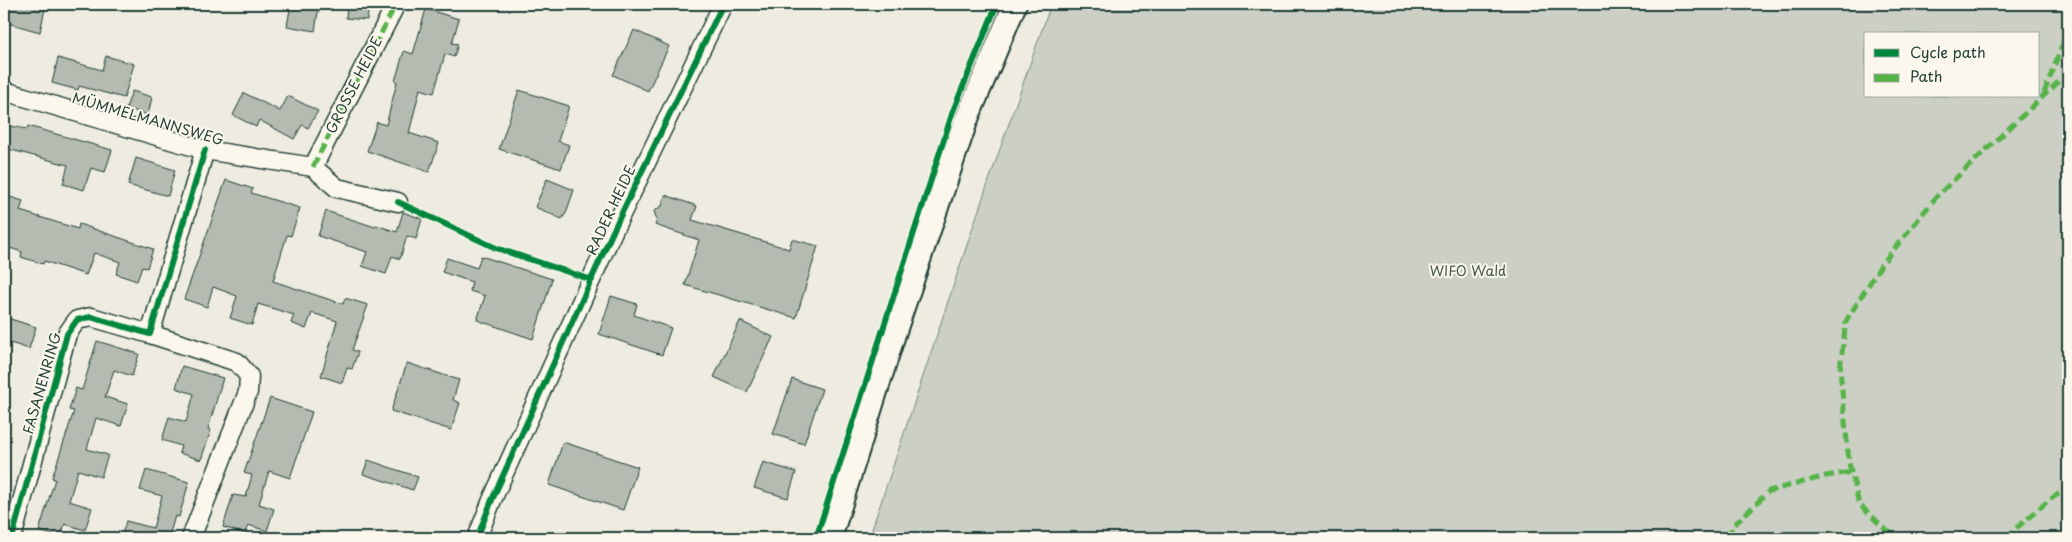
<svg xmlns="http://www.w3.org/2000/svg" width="2072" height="542" viewBox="0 0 2072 542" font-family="'Playpen Sans',sans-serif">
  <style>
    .green { fill: #cbcfc4; stroke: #75867c; fill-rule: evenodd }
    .building { fill: #b4bbb0; stroke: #1f3d34 }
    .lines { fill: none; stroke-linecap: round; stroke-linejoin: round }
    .minor-casing { stroke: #1f3d34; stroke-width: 21 }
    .major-casing { stroke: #1f3d34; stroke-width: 26 }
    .minor { stroke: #fbf7ec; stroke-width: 18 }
    .major { stroke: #fbf7ec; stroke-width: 22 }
    .quiet { stroke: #55b346; stroke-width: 5; stroke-dasharray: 10 5; stroke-linecap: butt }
    .cycleway-casing { stroke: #fbf7ec; stroke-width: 9 }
    .cycleway { stroke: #00873e; stroke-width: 6 }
    .labels { text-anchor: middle; stroke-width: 4; stroke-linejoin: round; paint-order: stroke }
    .street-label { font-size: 14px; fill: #1f3d34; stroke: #fbf7ec }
    .park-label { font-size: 14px; fill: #415a51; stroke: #fbf7ec }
  </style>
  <rect width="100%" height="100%" fill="#eeece1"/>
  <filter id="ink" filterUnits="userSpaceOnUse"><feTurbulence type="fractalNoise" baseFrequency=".02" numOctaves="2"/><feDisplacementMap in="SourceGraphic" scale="10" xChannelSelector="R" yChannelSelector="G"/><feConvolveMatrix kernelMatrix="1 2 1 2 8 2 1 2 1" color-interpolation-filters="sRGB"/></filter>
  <g filter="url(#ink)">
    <path class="green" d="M1051,4h1017v534h-1199l111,-332zM1866,34h172v62h-172z"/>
    <path class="building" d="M4,4h42l-6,28 -36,-10z
      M291,4l28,2 -4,25 -28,-5z
      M347,4l22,1 -2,15 -21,-2z
      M426,9l33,10 -7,24 6,1 -4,13 -9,-3 -11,39 -14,-4 -11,44 30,10 -10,29 -62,-21 10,-29 9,3 11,-43 -2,-1 9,-30 9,3z
      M634,30l35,16 -21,45 -35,-16z
      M106,56l28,8 -10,34 -45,-12 -1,4 -26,-7 6,-25 44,12z
      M519,90l50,16 -11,35 11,4 -8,24 -62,-20z
      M132,91l20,6 -4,18 -22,-7z
      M244,93l36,18 8,-15 30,15 -10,17 -6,-3 -8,14 -35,-19 -3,7 -23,-12z
      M4,125l23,4 1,-3 84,24 -7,22 -14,-4 -7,22 -21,-6 5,-19 -64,-17z
      M136,158l39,12 -7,26 -40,-11z
      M547,179l27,11 -8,23 -4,6 -27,-12z
      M226,180l27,9 -2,4 49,15 -9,28 -4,-1 -14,46 70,23 2,-6 23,7 -16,45 6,2 -6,17 -5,-1 -5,15 -21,-7 16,-55 -25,-8 -6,16 -15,-6 3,-8 -36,-11 -6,21 -22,-7 7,-22 -24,-9 -6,20 -23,-8z
      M4,195l19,6 -3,10 58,18 1,-5 74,25 -6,19 -5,-1 -5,14 -21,-7 4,-12 -26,-9 -8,22 -42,-14 -1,3 -22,-7 1,-5 -18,-6z
      M665,195l32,11 -5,14 97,29 3,-10 26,7 -22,72 -111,-33 14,-45 -44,-15 2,-5 -3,-9 8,-5z
      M326,211l49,16 1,-2 21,7 6,-20 19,7 -6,20 -9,-3 -7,23 -8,-3 -6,18 -24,-8 5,-14 -49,-16z
      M481,256l71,23 -19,60 -56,-19 8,-24 -15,-5 2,-9 -30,-10 5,-14 30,10z
      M611,296l26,8 -3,11 37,13 -9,27 -63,-21z
      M4,317l32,10 -7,22 -25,-8z
      M740,321l33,16 -26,55 -33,-15z
      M97,341l42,13 -7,22 -18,-6 -9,27 23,7 -7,22 -25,-8 -9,31 21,6 -7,22 -23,-7 -9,31 23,7 -7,22 -20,-6 -5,13 -21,-6 16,-52 -3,-1 22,-67 -5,-1 7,-22 6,2z
      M407,363l52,17 -6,20 7,3 -9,27 -60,-19z
      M182,366l41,12 -15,51 3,1 -10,30 -22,-7 2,-7 -19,-6 7,-23 17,5 8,-28 -18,-6z
      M792,379l30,10 -18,55 -31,-10z
      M270,398l42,14 -22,66 -21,-7 -10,33 15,5 -7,22 -19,-6 -3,9 -22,-7 10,-32 13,2 6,-22 -8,-2z
      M563,442l75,25 -15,43 -74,-25z
      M368,460l50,17 -5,13 -50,-16z
      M763,462l33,10 -8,26 -34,-10z
      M146,470l43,12 -10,35 -4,-1 -5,17 5,1v4h-54l5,-17 27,7 9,-32 -22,-6z"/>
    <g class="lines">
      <g class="minor-casing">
        <path id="minor" d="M4,91l201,59 108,17 24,21 61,14
          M313,167l83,-163
          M150,334l87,28 12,14 -1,16 -57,146
          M12,538l55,-204 10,-14 14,-3 59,17 55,-184
          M477,538l15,-38 122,-271 109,-225"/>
      </g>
      <g class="major-casing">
        <path id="major" d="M830,538l64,-204 72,-213 49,-117"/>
      </g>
      <use href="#minor" class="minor"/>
      <use href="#major" class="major"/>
      <path class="quiet" d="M2064,42l4,35
        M2044,93l24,-63
        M313,167l83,-163
        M1732,538l-1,-10 38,-37 57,-15 25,-4
        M1905,538l-18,-7 -28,-27 -10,-41 -9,-94 6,-48 35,-56 57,-70 130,-122
        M2005,538l44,-38 19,-12"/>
      <g class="cycleway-casing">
        <path id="cycleway" d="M398,202l98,46 96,32
          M12,538l55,-204 10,-14 14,-3 59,17 55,-184
          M477,538l15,-38 122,-271 109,-225
          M816,538l137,-427 44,-107"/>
      </g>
      <use href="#cycleway" class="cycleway"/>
    </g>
  </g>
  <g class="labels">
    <g class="street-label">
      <text transform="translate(354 85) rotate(-63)" y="5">GROSSE HEIDE</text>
      <text transform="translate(148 119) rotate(16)" y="5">MÜMMELMANNSWEG</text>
      <text transform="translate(611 210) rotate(-65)" y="5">RADER HEIDE</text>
      <text transform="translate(42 383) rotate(-74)" y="5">FASANENRING</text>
    </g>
    <g class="park-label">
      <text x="1468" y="276">WIFO Wald</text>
    </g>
  </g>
  <rect width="2072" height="542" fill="none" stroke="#fbf7ec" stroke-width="20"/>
  <rect x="10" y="10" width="2052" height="522" fill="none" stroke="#1f3d34" stroke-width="2" filter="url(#ink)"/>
  <rect x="1864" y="32" width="175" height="65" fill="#fbf7ec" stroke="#a3ada2"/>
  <rect x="1874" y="49" width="25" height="8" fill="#00873e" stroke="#a3ada2"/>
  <text x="1910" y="58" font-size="15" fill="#1f3d34">Cycle path</text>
  <rect x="1874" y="74" width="25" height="8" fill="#55b346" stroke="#a3ada2"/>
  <text x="1910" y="82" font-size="15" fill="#1f3d34">Path</text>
</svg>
